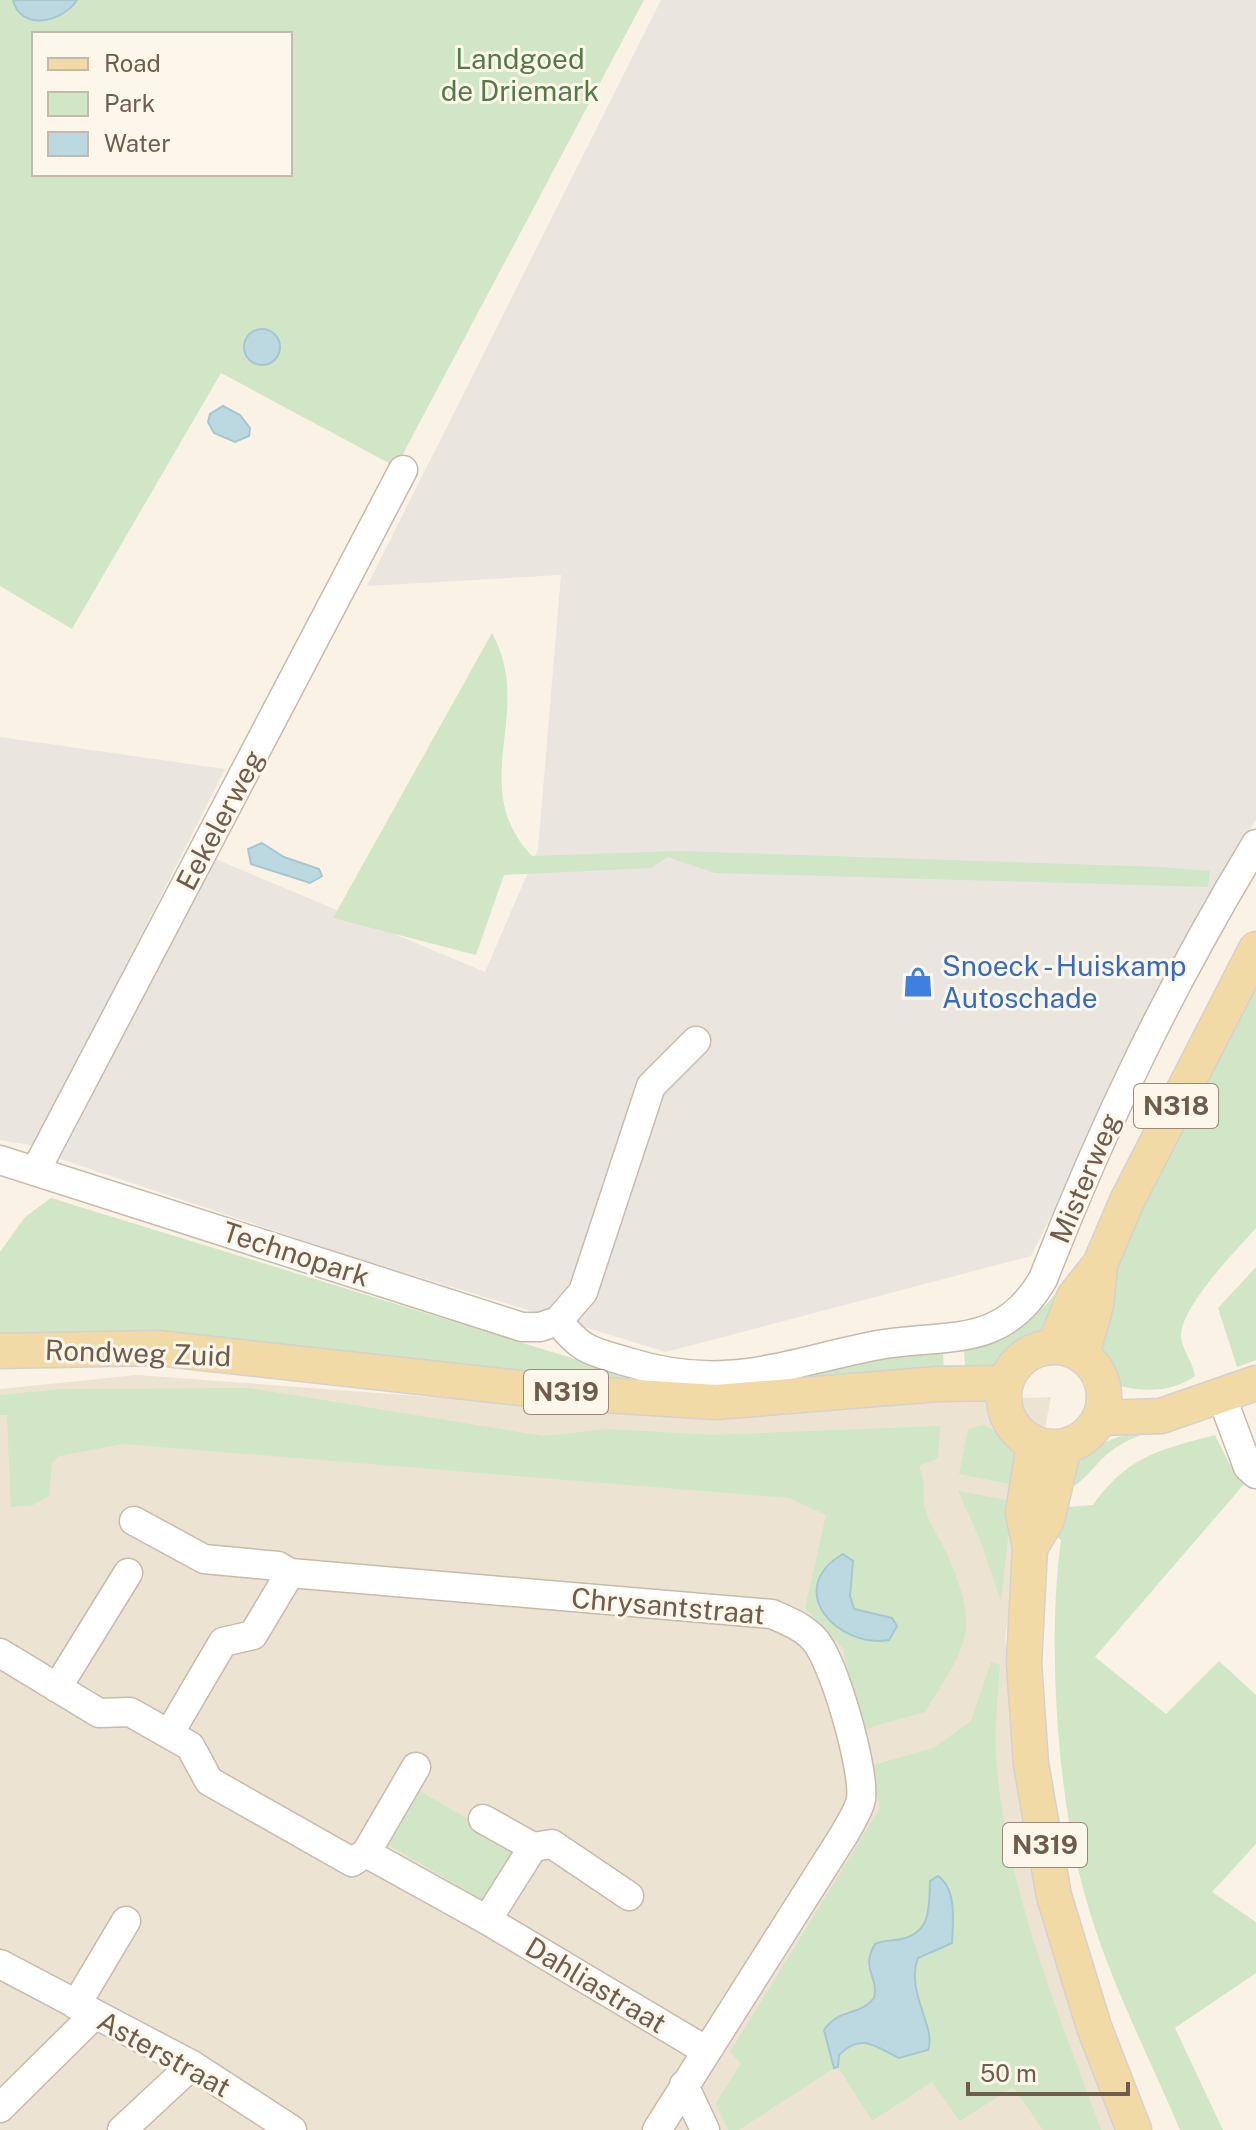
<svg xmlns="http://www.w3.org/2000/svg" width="1256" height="2130" viewBox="0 0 1256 2130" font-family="'Public Sans',sans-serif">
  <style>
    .residential { fill: #ede3d2 }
    .industrial { fill: #eae5df }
    .green { fill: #d0e6c6; fill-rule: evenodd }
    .water { fill: #bcd9e1; stroke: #a4c7d2; stroke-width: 2 }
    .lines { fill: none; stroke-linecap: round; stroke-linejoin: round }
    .minor-casing { stroke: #c7baab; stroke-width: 31 }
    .major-casing { stroke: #d7d1cd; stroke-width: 37 }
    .minor { stroke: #fff; stroke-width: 28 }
    .major { stroke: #f1daa5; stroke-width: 34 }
    .labels { text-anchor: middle; stroke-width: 6; stroke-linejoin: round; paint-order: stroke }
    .shield { fill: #fdf7eb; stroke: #9a8a7c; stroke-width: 2 }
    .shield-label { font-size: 26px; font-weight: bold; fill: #705c4d }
    .park-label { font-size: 28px; fill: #547a4a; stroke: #fdf7eb }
    .street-label { font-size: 28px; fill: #705c4d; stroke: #fdf7eb }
    .shop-label { font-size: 28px; fill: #366cbe; stroke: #fdf7eb; text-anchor: start }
  </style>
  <rect width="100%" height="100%" fill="#faf3e5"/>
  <path class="residential" d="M137,1375l485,36 429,-14 -46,240 35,253 77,240h-1117v-741z"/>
  <path class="industrial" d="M661,0h595v819l-36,59 -189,378 -365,96 -316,-96 -290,-97 153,-301 272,114 53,-123 23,-274 -194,11z
    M0,737l225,32 -190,377 -35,-6z"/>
  <path class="green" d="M0,0h13l2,7 38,12 13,-6 11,-13h567l-248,467 -175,-94 -149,256 -72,-43zM34,34h256v140h-256z
    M492,633c44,80 -27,152 40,223l146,-5 483,16 49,4 -2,16 -493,-14 -47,-16 -17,11 -147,7 -28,80 -143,-37z
    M1256,967v261c-20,23 -75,78 -75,108 0,12 12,26 14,40 -21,16 -51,16 -75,10l-19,-27 -6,-26 31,-88 70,-164z
    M51,1198l599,184 -313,-30 -337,-11v-89l25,-35z
    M1256,1267v93l-19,7 -19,-59z
    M1058,1290l-4,34 -13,14 -19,7 -19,19 -38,6 -1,-23c38,-13 70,-23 94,-57z
    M943,1350l1,23 -152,6 61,-17z
    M249,1388l294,48 66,-7 102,6 229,-9 -2,32 -19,8c8,18 2,24 6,42 3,14 15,31 21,44 35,78 22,91 -21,160l-51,14 -12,7 -19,-84 -38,-41 21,-93 -37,-17 -666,-54 -64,12 -7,7 -3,33 -16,9 -22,2 -4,-92h-7v-20l60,-6zM853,1562l-3,34 4,13 38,9 -10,24 -48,-18 -16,-18z
    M983,1425c28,11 36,32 37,61l-61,-12 9,-45z
    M1170,1426c-21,6 -43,12 -60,26 -16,12 -25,31 -43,37 12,-50 59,-55 103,-63z
    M1215,1435l15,30 16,17 -151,175 71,57 53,-53 37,34v149l-44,48 44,30v51l-81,55 48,102h-43c-33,-78 -74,-156 -96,-238 -27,-98 -37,-252 -23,-352l-11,-8 5,-24 38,-3c35,-49 66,-55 122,-70z
    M958,1491l54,10 -11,100 -21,-61z
    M991,1662l9,3c-2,31 -6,61 -4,91 9,130 61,253 105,374h-58l-30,-43 -53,34 -28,-39 -60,39 -34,-54 1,-12c15,-16 26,-16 44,-4l47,-17c-11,-23 -21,-51 -12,-76l25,-11 -13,-66c-1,29 -2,64 -42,58l-21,26 9,25 -2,8 -14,11 -17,3 -19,18 10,38 -95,62h-11l-12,-27 25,-40 -11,-11 150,-244 -10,-42 63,-18 38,-27z
    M420,1791l96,56 -32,54 -95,-56z"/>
  <path class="water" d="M13,0h64c-14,22 -56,32 -64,0z
    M244 347a18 18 0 1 1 36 0a18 18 0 1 1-36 0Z
    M223,406l17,9 10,13 -1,8 -14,6 -21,-9 -6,-11 2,-8z
    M262,843l22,14 35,12 3,7 -12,7 -59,-19 -3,-15z
    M843,1554l10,7 -3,35 4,13 38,9 5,8 -8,14c-50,9 -107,-50 -46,-86z
    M938,1876c19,13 15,46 14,67l-34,15c-13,34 19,70 10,92l-29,8c-23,-11 -38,-26 -60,-3l-1,12 -4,1 -10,-38c16,-23 35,-13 50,-32 5,-23 -14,-28 1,-54 10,-4 16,-3 26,-5 31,-7 28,-32 29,-58z"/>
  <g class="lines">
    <g class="minor-casing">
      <path id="minor" d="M0,1160l522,167h18l18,-6 25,-29 68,-206 45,-45
        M36,1170l367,-700
        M558,1321c25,31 33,30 70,41 96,30 152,3 245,-16 70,-14 128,6 170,-67 60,-154 127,-293 213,-435
        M1221,1395l27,72 8,7
        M134,1521l70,38 74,7 12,7
        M0,1653l99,60 31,-1 60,34 19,35 143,81 14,-9 121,67 218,130
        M57,1688l71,-115
        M169,1734l54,-92 30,-7 37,-62 482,41c16,7 31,13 42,25 20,22 51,131 47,160 -2,12 -11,24 -16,34l-188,297
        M483,1819l50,28
        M366,1853l50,-86
        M487,1920l46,-73 19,-3 77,52
        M0,1964l192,101 100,65
        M76,2005l50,-84
        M684,2085l21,45
        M0,2108l94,-93
        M122,2130l70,-65"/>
    </g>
    <g class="major-casing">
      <path id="major" d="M1004 1397a50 50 0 1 1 100 0a50 50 0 1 1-100 0Z
        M1054,1347l20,-50 26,-33 27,-63 129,-252
        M0,1351l158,-3 398,44 160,10 222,-18 67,-1
        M1082,1355l14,-50 4,-40
        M1100,1418l61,-2 95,-33
        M1034,1444l-11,69 7,35 -6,115 7,101 23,132 40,131 40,103
        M1030,1548l17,-28 17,-73"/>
    </g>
    <use href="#minor" class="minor"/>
    <use href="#major" class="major"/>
  </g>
  <defs>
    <g id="shop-bare" transform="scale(2.4)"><path d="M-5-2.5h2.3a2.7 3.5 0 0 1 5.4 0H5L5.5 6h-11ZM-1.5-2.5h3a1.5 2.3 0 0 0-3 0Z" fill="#3f7fe0" stroke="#fdf7eb" stroke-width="2.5" paint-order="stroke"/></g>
  </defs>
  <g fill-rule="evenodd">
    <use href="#shop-bare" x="918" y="982"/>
  </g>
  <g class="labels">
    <g class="shield">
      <rect x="1134" y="1084" width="84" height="44" rx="6"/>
      <rect x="524" y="1370" width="84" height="44" rx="6"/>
      <rect x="1003" y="1823" width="84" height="44" rx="6"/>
    </g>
    <g class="shield-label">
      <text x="1176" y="1115">N318</text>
      <text x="566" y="1401">N319</text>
      <text x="1045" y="1854">N319</text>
    </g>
    <g class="park-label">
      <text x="520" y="69">Landgoed<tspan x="520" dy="32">de Driemark</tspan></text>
    </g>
    <g class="street-label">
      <text transform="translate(220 820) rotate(-62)" y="10">Eekelerweg</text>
      <text transform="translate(1085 1178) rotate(-67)" y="10">Misterweg</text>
      <text transform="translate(296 1254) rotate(18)" y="10">Technopark</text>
      <text transform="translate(138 1353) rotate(2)" y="10">Rondweg Zuid</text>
      <text transform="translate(668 1606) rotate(5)" y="10">Chrysantstraat</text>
      <text transform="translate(596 1985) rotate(31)" y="10">Dahliastraat</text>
      <text transform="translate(164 2054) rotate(29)" y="10">Asterstraat</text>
    </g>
    <g class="shop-label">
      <text x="942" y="976">Snoeck - Huiskamp<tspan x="942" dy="32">Autoschade</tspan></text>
    </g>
  </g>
  <rect x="32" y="32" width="260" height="144" fill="#fdf7eb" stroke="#c5b9ac" stroke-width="2"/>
  <rect x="48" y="58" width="40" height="12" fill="#f1daa5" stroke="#c5b9ac" stroke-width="2"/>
  <text x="104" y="72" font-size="24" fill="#705c4d">Road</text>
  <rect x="48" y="92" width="40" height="24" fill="#d0e6c6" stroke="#c5b9ac" stroke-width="2"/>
  <text x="104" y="112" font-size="24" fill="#705c4d">Park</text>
  <rect x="48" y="132" width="40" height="24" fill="#bcd9e1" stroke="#c5b9ac" stroke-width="2"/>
  <text x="104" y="152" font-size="24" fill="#705c4d">Water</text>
  <path d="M968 2082v12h160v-12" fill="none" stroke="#705c4d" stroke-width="4"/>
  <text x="980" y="2082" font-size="24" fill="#705c4d" stroke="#fdf7eb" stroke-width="6" paint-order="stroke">50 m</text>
</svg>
